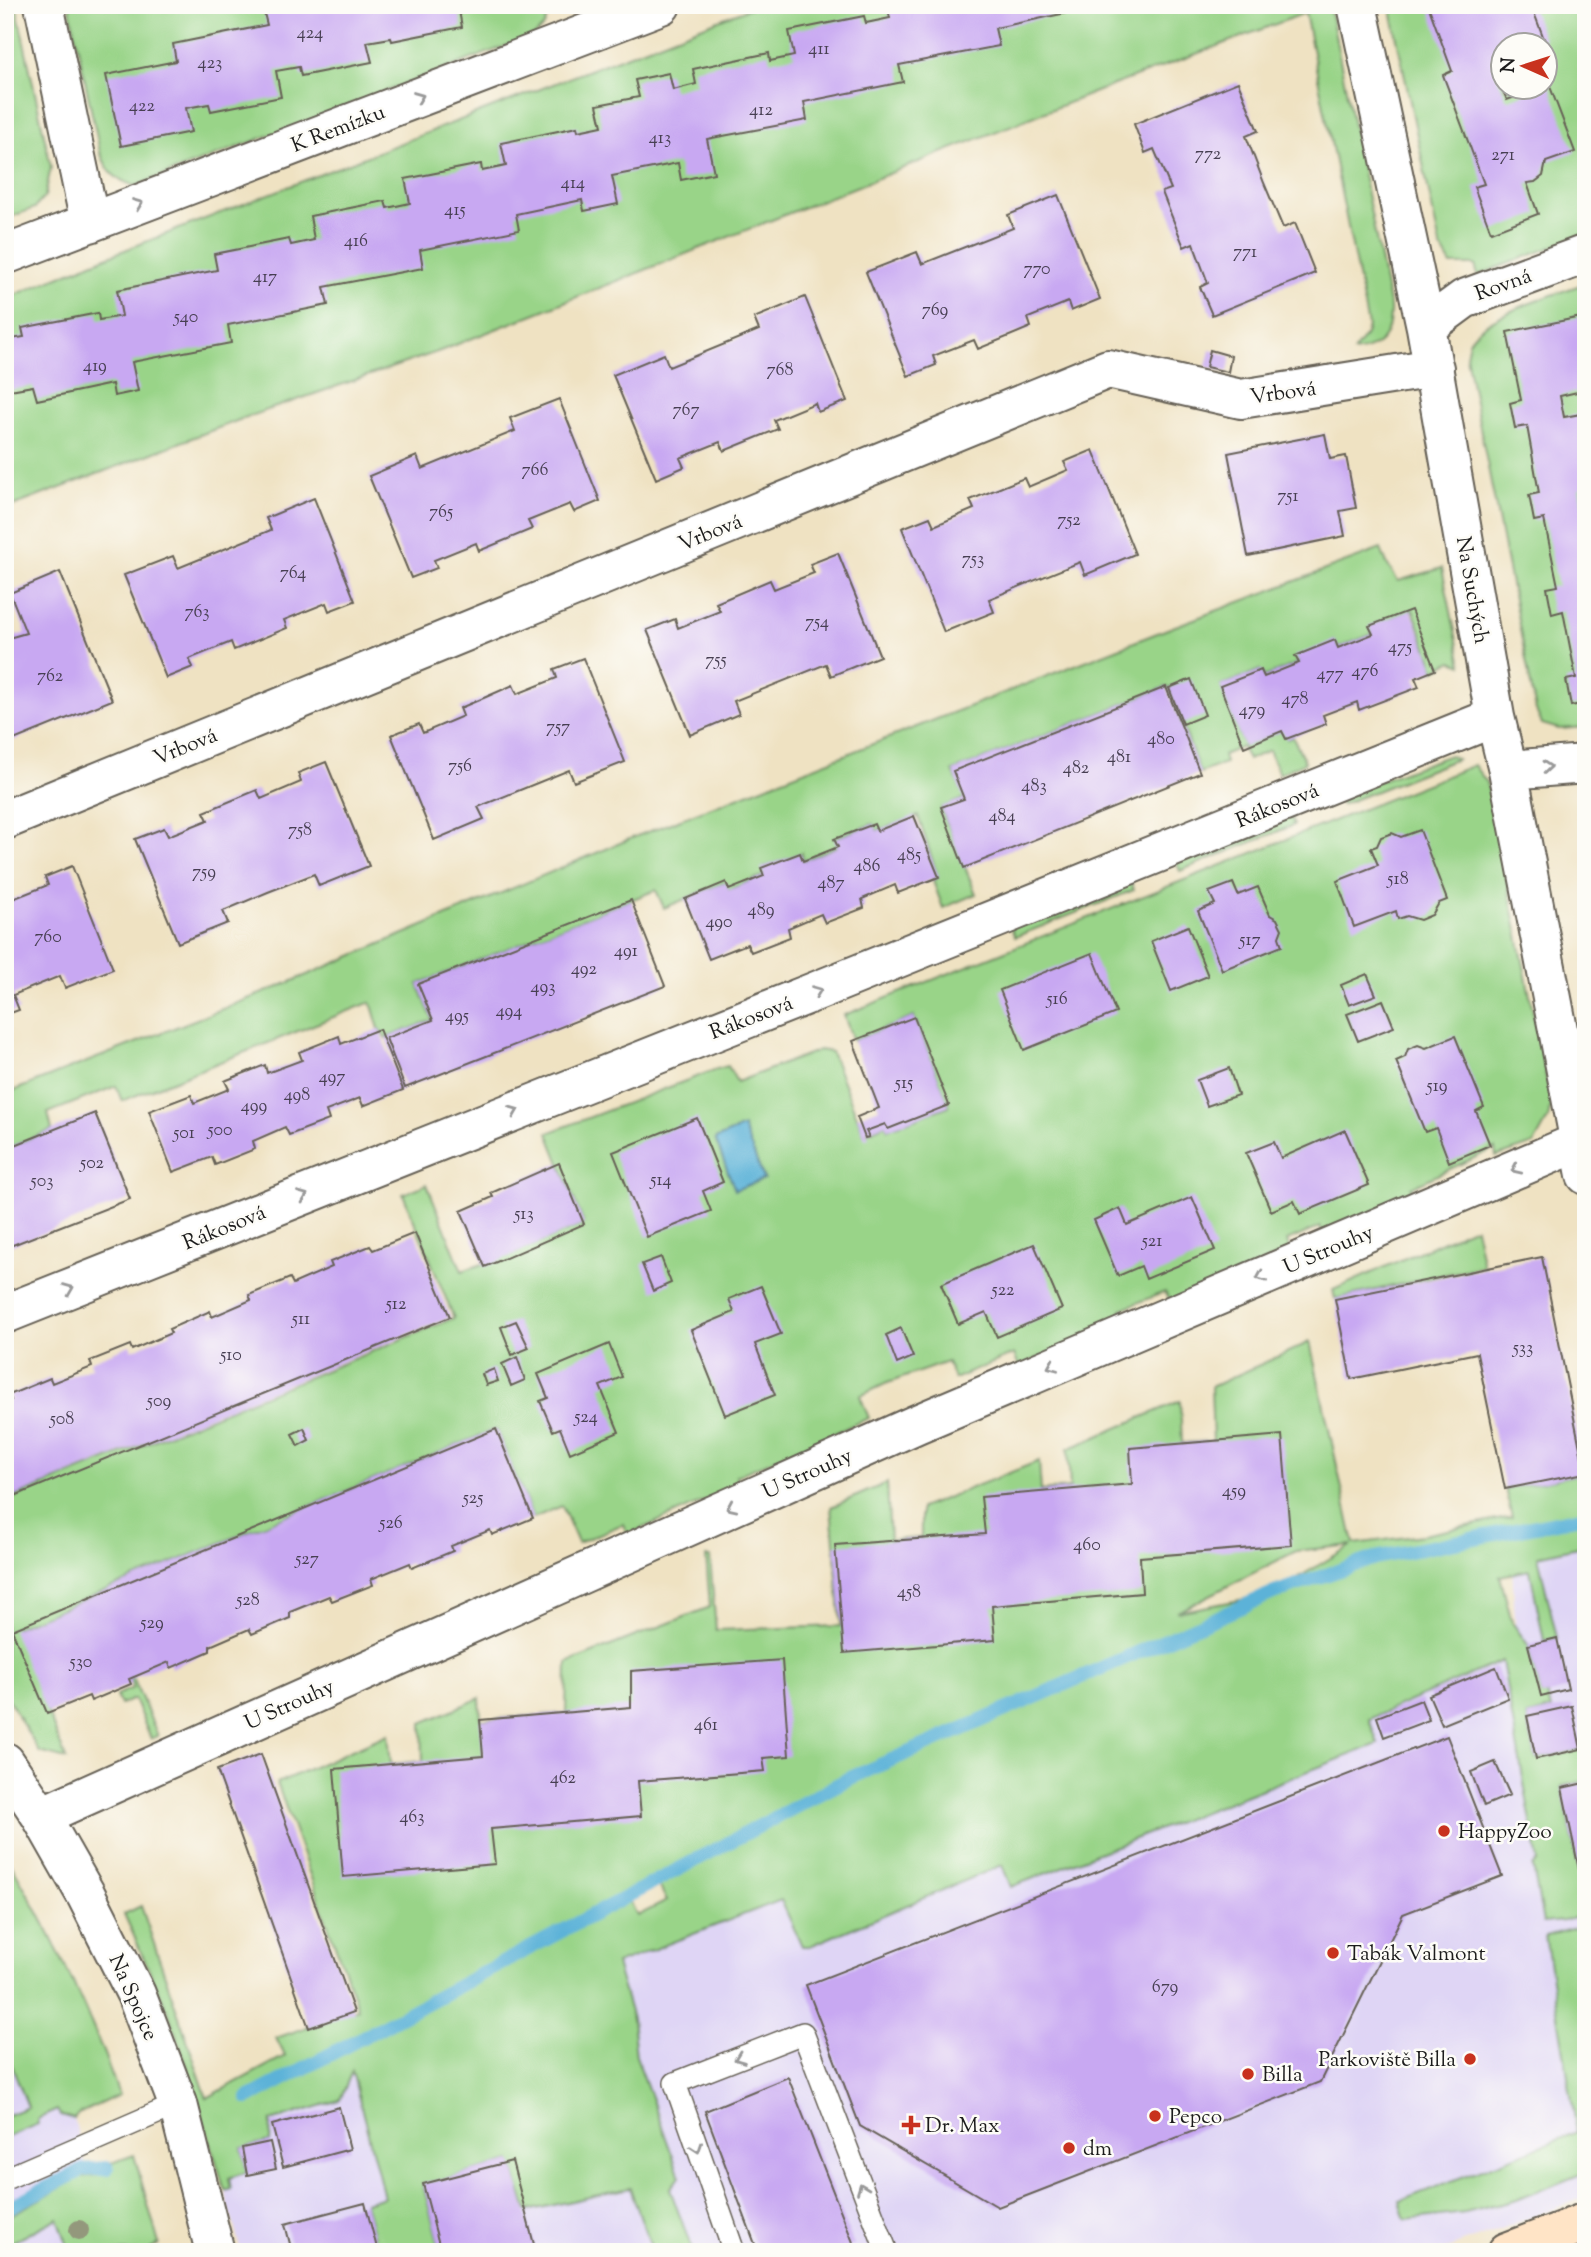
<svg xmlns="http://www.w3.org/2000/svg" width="1591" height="2257" viewBox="0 0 1591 2257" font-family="'Sorts Mill Goudy',serif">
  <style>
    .built { fill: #dfd5f5 }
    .green { fill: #99d488; stroke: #5a7852; stroke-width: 2; fill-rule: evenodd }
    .water { fill: #5bb2d8; stroke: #3c677a; stroke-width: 2 }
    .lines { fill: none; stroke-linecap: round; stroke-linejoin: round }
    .stream { stroke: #5bb2d8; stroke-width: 14 }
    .building { fill: #c8a8f2 }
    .lane-casing { stroke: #666156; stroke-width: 24 }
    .street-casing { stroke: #666156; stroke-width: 42 }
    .secondary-casing { stroke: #666156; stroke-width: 42 }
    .lane { stroke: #fff; stroke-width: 21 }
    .street { stroke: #fff; stroke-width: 38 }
    .secondary { stroke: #ffe4c6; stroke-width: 38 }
    .tree { fill: #93987c }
    .oneway { stroke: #999 }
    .poi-dot { fill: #c8321e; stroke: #fdfcf7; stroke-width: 2.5 }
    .labels { text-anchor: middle; stroke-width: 5; stroke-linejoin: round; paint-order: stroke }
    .number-label { font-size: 18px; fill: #473f52 }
    .street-label { font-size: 21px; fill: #1c1c1c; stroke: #fdfcf7 }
    .poi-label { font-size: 21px; fill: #1c1c1c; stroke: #fdfcf7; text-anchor: start }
  </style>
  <rect width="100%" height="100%" fill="#fdfcf7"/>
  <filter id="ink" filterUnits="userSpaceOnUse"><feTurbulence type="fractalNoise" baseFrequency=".0143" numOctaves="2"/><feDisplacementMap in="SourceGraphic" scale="14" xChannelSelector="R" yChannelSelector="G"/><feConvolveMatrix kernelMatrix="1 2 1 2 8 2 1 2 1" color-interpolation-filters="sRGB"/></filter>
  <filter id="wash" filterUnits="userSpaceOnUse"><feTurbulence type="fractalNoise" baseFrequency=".00686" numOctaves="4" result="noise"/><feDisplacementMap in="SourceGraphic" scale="28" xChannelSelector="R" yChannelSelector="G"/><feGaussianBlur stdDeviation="1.57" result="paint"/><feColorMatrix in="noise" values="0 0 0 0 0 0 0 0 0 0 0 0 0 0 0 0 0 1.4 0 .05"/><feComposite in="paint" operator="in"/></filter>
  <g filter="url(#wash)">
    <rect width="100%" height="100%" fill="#efe2c2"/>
    <path class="built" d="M1586,1531v666l-147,55h-1198l-31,-115 395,-206 11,33 165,-64 14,33 40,-6 682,-271 -6,-110z
      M5,1951l67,159 22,89 19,53h-108z"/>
    <path class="green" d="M5,5h11l35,162 -6,29 -10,12 -30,11z
      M69,5h483l-8,21 -9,9 -400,151c-22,-8 -26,-12 -35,-34z
      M757,5h572l61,303c1,28 -9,41 -37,44l13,-17 2,-9 -63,-313 -194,73 -671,265 -193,66 -242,92v-210l94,-39z
      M1390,5h196v229l-108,41 -3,-10h-24l-11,-19zM1504,46h42v42h-42z
      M1586,283v444l-27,2 -17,-5 -6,-13 -70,-355c1,-5 2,-12 4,-16 12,-24 89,-47 116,-57z
      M1381,549l6,15 11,17 44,-13 20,97 -10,-4 -17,9 -22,-60 -42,16 2,8 -35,14 -4,-7 -33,21 -37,15 -4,-7 -39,16 23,60 41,-17 2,10 6,-2 12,25 -26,12 -10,-24 -21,10 -6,-13 -19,8 2,8 -25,10 -31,-85 -3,-1 -213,84 12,27 -24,10 35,86 -33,14 -10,-27 5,-4 -20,-61 -41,15 -4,-7 -37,14 4,7 -37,16 -1,-8 -37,14 2,7 -38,16 -5,-7 -60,25 -8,-18 -238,94 15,36 -47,18 -7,-9 -8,-27 -249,99 -6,-15 -68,27 4,17 -47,19v-55l271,-106 356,-150 538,-210z
      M1450,755l7,4 -116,46 -4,-9z
      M1474,765l12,17 4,13 61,307 -3,17 -14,25 -38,13 -1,-8 -4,1 -80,37 4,10 -91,40 -4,-10 -33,14 3,10 -119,51 -6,-10 -44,17 6,13 -108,44 -5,-12 -60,25 -7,-17 -62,22 -25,12 9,22 -133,58 3,10 -112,49 -4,-11 -45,19 -16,-37 -29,12 -37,-89 -481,199 51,131 -27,-7 -34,-59v-192l449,-183 -51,-124 24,-10 35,87 56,-19 66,-28 -36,-91 169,-64 11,-3 9,16 82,-32 12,2 33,82 21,-10 3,5 61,-23 -35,-89 -61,24 -9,-26z
      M1290,815l4,10 -114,46 -4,-10z
      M1129,879l5,11 -119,47 -5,-11z
      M1475,1227l8,39 -148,33 -2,-9z
      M1310,1342l44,202 69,-9 89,-18 -7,-28 80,-16 1,72 -48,11 19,82 -13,3 -14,-71 -30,6 12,46 16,23 13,50 6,-1 4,16 -24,6 9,43 45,-10 4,32 -23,5 21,103h3v25l-22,7 -21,2 -10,-56 5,-6 -36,-200 -133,58 9,25 -367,143 -9,-22 -192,81h-8l-21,-46 -165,64 16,55 4,37 44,120 -10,13 23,63h-40l-23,-64 -103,23 -16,-50 -88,24 18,67h-63l-13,-49 19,-6 -32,-126 -12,29 -69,21 -1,21 -28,6 5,24 -18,6 2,11 -6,2 -37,-122 -21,-60 -43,-95 17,-8 66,192 78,-42 -9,-18 82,-29 -81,-226 111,-49 3,30 32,-3 -1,-38 58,-25 1,22 85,-7 1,-50 143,-56 -4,-50h4l6,73 125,-4 -10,-119 56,-24 3,57 31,-2v-30l118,-47 2,30 29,-3 -2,-39 112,-48 2,42 31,-2 -2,-54zM1352,1545l-81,49 -94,18 119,-61zM656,1880l11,21 -30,15 -9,-20z
      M133,1678l25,58 -7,3 -17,-40 -14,6 -4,-10 17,-7 -4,-9z
      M5,1853c45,78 85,157 114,242l-41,19 -4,5 -14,-4 -3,-5 -20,9 1,5 -33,14v-22l23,-9 -23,-59z
      M1586,1925v247l-70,28 -51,13 -59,7 -6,-19 177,-69 -32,-196z
      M134,2155l25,89 -13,8h-76l-12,-34 -53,28v-28l75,-41 18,-2 10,-11z"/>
    <path class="water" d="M743,1127l21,52 -29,11 -20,-51z"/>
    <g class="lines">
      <path class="stream" d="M248,2098l600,-319 423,-185 104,-36 211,-42
        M5,2209l77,-39 25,-2"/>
    </g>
    <g id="blocks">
      <path class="building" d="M283,5h175l4,22 -70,14 -1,-3 -24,4 5,20 -71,14 -2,-9 -23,4 5,26 -70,14 -2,-7 -23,4 5,24 -70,14 -15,-71 70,-14 -3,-17 94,-19 -4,-16z
        M887,5h207l1,2 -100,21 4,18 -100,19 4,17 -99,20 3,18 -100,19 7,34 -33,7 -3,-17 -66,13 6,28 -34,7 -2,-11 -66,14 3,16 -99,20 3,18 -99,19 4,18 -100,20 3,18 -99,19 6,29 -24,5 -2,-12 -75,16 -4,-14 -23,4 -5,-21v-29l19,-3 -2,-9 76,-15 1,7 23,-4 -5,-26 100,-20 -3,-16 75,-15 2,6 23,-5 -4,-24 75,-15 2,7 23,-5 -5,-24 76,-15 1,7 24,-5 -5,-23 76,-16 1,4 24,-5 -5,-21 42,-8 -4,-17 34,-7 4,17 23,-6 -3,-15 76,-16 1,8 24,-5 -5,-25 75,-15 2,7 24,-5z
        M1428,5h103l13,34 -17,7h-24v23l-8,3 12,28 32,-12h7l3,-4 26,68 -29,10 -3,14 -8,6 -8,1 11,31 -47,18 -17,-45 10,-3 -41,-109 9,-4z
        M1238,82l20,49 -12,5 18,47 19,45 12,-5 20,50 -103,42 -12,-28 8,-4 -15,-40 -9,4 -22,-55 9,-3 -17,-40 -9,4 -11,-29z
        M1058,195l42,104 -29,12 -3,-9 -40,16 3,9 -53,22 -4,-9 -41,16 3,9 -28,11 -42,-104 51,-20 5,12 91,-36 -5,-13z
        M805,297l42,104 -29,11 -3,-9 -41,17 4,9 -54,22 -4,-9 -40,16 4,9 -28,12 -43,-104 51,-21 5,13 90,-37 -5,-12z
        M1586,316v74l-26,6 4,21 22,-4v74l-7,1 4,22 3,-1v194l-15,3 -5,-26 10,-2 -13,-67 -11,3 -5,-26 11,-2 -14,-67 -10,2 -5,-26 10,-2 -12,-67 -12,2 -5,-25 11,-3 -14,-68z
        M1210,350l21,6 -3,16 -22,-5z
        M559,399l41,102 -26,11 -4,-8 -42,17 4,8 -53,22 -3,-8 -42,17 3,8 -26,10 -42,-102 48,-20 5,13 93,-38 -5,-13z
        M1325,434l5,25 16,-3 10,52 -16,3 5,25 -97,20 -20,-103z
        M1093,450l42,104 -50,21 -5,-13 -91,37 5,13 -50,20 -42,-104 28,-11 4,9 40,-17 -4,-9 54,-22 4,9 40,-17 -4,-8z
        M314,498l41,103 -26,10 -3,-8 -42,17 3,8 -53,22 -3,-8 -42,17 4,8 -27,11 -42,-103 49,-19 5,12 93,-38 -5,-12z
        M838,553l42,103 -49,20 -5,-12 -92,37 5,13 -49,21 -43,-105 28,-11 3,9 42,-17 -4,-8 54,-23 4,9 40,-16 -4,-9z
        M60,572l52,128 -103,42 -4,-9v-94l21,-6 -16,-40z
        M1411,610l24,60 -20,8 4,9 -60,23 -2,-8 -34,13 3,9 -40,15 -4,-8 -38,16 -24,-61 41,-16 3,7 35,-14 -4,-7 40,-16 3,8 35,-14 -4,-8z
        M583,658l42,104 -51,20 -5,-12 -91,37 6,12 -50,21 -43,-105 28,-11 4,9 40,-17 -3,-8 26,-11 27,-12 4,9 40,-16 -3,-9z
        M1191,679l14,36 -22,9 -14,-36z
        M1166,687l34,86 -236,95 -23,-61 23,-8 -11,-28z
        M326,762l43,104 -50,20 -5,-12 -46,18 -45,19 5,12 -50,20 -43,-104 29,-11 4,8 40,-16 -4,-8 53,-22 4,9 40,-17 -3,-9z
        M914,816l25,61 -41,16 -3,-8 -33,14 2,9 -39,15 -4,-9 -33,14 2,9 -39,15 -4,-8 -38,15 -24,-60 41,-17 3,8 35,-14 -3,-8 39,-15 3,8 35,-14 -4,-8 40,-15 3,7z
        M1420,830l27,70 -8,3 -7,12 -12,5 -13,-4 -9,3 -2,-8 -42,16 -17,-46 41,-16 -7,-17 6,-2 4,-9 11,-4 9,4z
        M72,866l41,103 -48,19 -5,-12 -47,19 6,15 -14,5v-113l43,-17 -3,-8z
        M1233,883l5,12 20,-8 12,28 7,4 5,10 -3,8 3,9 -60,24 -24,-59 17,-7 -6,-12z
        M631,900l34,86 -260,102 -19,-50 47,-18 -15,-36z
        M1188,926l20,50 -37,15 -20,-50z
        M1092,953l24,60 -92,37 -24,-60z
        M1367,974l9,21 -27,10 -8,-20z
        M1383,1000l11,27 -36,14 -11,-27z
        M914,1017l35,88 -61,24 -3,-5 -19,7 3,6 -4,1 -8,-21 22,-9 -26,-67z
        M379,1029l24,61 -40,16 -3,-8 -34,13 3,9 -40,15 -4,-8 -32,14 2,8 -40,16 -3,-8 -39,15 -24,-61 42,-16 3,8 35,-14 -4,-8 2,-1 38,-15 2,8 35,-13 -3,-8 40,-16 2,8z
        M1455,1036l29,71 -8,4 14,34 -41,17 -13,-34 -11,4 -29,-71 9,-4 3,-8 10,-4 8,3z
        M1229,1068l9,27 -31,11 -10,-26z
        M95,1113l35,86 -125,49v-99z
        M697,1118l26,64 -20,9 8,20 -64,26 -34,-85z
        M1345,1130l24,55 -69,29 -6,-13 -23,10 -25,-58 28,-11 7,16z
        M559,1163l25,61 -99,43 -24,-56 32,-14 -2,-4z
        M1192,1197l23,53 -69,29 -5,-13 -23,10 -24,-56 26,-12 7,17z
        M415,1233l35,84 -445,183v-98l6,-2 -2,-5 41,-17 2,5 40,-16 -2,-6 40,-16 2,5 39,-17 -2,-4 41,-18 2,6 39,-17 -2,-5 41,-17 3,6 39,-17 -2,-5 40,-16 3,4z
        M1034,1244l28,65 -65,28 -11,-25 -28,12 -17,-40z
        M661,1257l10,26 -18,8 -11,-27z
        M1542,1257l43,216 -80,16 -28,-136 -126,26 -16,-80z
        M761,1286l20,48 -26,10 20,51 -50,20 -34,-85 43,-18 -5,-13z
        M516,1321l13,27 -17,7 -11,-28z
        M901,1328l12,29 -16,7 -11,-29z
        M609,1344l13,33 -22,9 19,46 -49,21 -10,-25 -7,3 -13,-30 8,-3 -10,-24z
        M517,1357l8,23 -14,6 -9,-22z
        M494,1369l4,12 -12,4 -4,-11z
        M304,1428l5,12 -11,6 -6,-12z
        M496,1429l37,89 -41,17 -2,-5 -39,16 2,5 -41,17 -2,-5 -39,16 2,6 -41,16 -3,-5 -39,16v6l-38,16 -3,-5 -39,17v5l-39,17 -2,-6 -40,17 2,5 -40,17 -2,-5 -42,17 -35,-83z
        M1282,1435l9,110 -151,12 2,36 -150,13 3,34 -151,13 -9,-108 150,-11 -4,-37 151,-13 -2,-36z
        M1557,1638l11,51 -27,7 -13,-51z
        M782,1660l7,96 -26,2 2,13 -127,10 3,35 -150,13 4,35 -152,13 -9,-108 149,-13 -3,-36 151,-13v-36z
        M1496,1667l12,31 -66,27 -13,-30z
        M1421,1700l8,20 -45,17 -7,-20z
        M1572,1706l9,43 -45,10 -9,-43z
        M1447,1736l55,140 -99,38 -83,168 -322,125 -138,-81 -54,-141z
        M261,1754l93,258 -45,16 -92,-258z
        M1495,1762l15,33 -26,11 -13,-34z
        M1584,1783l2,106h-3l-21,-101z
        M788,2077l66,168 -16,7h-80l-53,-141z
        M339,2107l11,42 -67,18 -11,-42z
        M270,2142l6,27 -29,6 -5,-27z
        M512,2161l24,91h-95l-18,-68z
        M365,2203l13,49h-86l-7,-28z"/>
    </g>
  </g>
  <g filter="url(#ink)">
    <use href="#blocks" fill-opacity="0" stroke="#666156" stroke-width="2"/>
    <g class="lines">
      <g class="lane-casing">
        <path id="lane" d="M5,2179l173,-75
          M734,2252l-59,-169 128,-50 82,214 -1,5"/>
      </g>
      <g class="street-casing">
        <path id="street" d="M44,5l46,218
          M1357,5l69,322 69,390 13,53 78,405
          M5,255l656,-250
          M1426,327l38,-28 122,-45
          M1508,770l78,-6
          M5,820l1103,-451 133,30 193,-31
          M5,1314l809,-322 681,-275
          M5,1762l36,54 45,79 50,99 42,110 37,148
          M41,1816l876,-392 662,-282"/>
      </g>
      <g class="secondary-casing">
        <path id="secondary" d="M1507,2252l79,-30"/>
      </g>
      <use href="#lane" class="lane"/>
      <use href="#street" class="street"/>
      <use href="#secondary" class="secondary"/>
    </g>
    <circle class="tree" cx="79" cy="2230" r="10"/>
    <defs><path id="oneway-chevron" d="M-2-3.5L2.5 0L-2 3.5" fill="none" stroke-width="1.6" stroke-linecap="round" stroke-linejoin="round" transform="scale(1.75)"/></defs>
    <g class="oneway">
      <use href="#oneway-chevron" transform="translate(419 97) rotate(-21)"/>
      <use href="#oneway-chevron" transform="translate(138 204) rotate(-21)"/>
      <use href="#oneway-chevron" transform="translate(1547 767) rotate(-5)"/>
      <use href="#oneway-chevron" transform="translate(817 991) rotate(-21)"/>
      <use href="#oneway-chevron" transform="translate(514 1111) rotate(-22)"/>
      <use href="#oneway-chevron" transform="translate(1516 1169) rotate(156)"/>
      <use href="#oneway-chevron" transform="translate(303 1196) rotate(-22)"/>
      <use href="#oneway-chevron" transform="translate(1261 1277) rotate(157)"/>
      <use href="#oneway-chevron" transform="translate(69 1289) rotate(-22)"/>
      <use href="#oneway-chevron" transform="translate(1052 1366) rotate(157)"/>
      <use href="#oneway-chevron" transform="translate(731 1507) rotate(156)"/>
      <use href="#oneway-chevron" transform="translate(739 2058) rotate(159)"/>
      <use href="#oneway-chevron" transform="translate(697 2148) rotate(71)"/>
      <use href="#oneway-chevron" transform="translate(862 2188) rotate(-111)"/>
    </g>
  </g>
  <g class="poi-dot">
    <circle cx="1444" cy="1831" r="7"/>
    <circle cx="1333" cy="1953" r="7"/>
    <circle cx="1470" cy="2059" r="7"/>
    <circle cx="1248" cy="2074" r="7"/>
    <circle cx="1155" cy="2116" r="7"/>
    <path d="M907.5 2114.5h7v7h7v7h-7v7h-7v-7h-7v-7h7z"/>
    <circle cx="1069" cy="2148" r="7"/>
  </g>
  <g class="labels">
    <g class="number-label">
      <text x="310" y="38">424</text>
      <text x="819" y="54">411</text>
      <text x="210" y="68">423</text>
      <text x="142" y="111">422</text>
      <text x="761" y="115">412</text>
      <text x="660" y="143">413</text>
      <text x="1208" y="159">772</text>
      <text x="1503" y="160">271</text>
      <text x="573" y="188">414</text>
      <text x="455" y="215">415</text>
      <text x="356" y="246">416</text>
      <text x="1245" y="257">771</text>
      <text x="1037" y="274">770</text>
      <text x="265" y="282">417</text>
      <text x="935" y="315">769</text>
      <text x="186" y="322">540</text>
      <text x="95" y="371">419</text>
      <text x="780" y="375">768</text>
      <text x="686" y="415">767</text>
      <text x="535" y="475">766</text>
      <text x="1288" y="501">751</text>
      <text x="441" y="517">765</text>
      <text x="1069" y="525">752</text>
      <text x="973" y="564">753</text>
      <text x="293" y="578">764</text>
      <text x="197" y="617">763</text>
      <text x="817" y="627">754</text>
      <text x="1400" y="652">475</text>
      <text x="716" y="665">755</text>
      <text x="1365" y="676">476</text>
      <text x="1330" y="679">477</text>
      <text x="50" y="681">762</text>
      <text x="1295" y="704">478</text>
      <text x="1252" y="715">479</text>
      <text x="558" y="732">757</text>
      <text x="1161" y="744">480</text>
      <text x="1119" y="762">481</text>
      <text x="460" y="771">756</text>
      <text x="1076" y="773">482</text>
      <text x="1034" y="791">483</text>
      <text x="1002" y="821">484</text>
      <text x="300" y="835">758</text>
      <text x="909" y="860">485</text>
      <text x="867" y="871">486</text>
      <text x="204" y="877">759</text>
      <text x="1398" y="884">518</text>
      <text x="831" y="888">487</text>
      <text x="761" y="915">489</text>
      <text x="719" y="927">490</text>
      <text x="48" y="942">760</text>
      <text x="1250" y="945">517</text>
      <text x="626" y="956">491</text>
      <text x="584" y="974">492</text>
      <text x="543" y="992">493</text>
      <text x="1057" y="1004">516</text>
      <text x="509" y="1016">494</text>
      <text x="457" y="1021">495</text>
      <text x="332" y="1082">497</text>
      <text x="904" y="1088">515</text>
      <text x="1437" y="1091">519</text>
      <text x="297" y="1100">498</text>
      <text x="254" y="1111">499</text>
      <text x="220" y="1135">500</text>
      <text x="184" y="1138">501</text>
      <text x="92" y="1168">502</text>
      <text x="661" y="1185">514</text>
      <text x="42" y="1186">503</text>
      <text x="524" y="1219">513</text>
      <text x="1152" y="1246">521</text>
      <text x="1003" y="1295">522</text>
      <text x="396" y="1309">512</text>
      <text x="301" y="1324">511</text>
      <text x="1523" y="1353">533</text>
      <text x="231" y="1360">510</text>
      <text x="159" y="1406">509</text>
      <text x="586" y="1422">524</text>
      <text x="62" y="1424">508</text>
      <text x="1234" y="1496">459</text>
      <text x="473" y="1503">525</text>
      <text x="391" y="1528">526</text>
      <text x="1087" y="1550">460</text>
      <text x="307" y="1564">527</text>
      <text x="909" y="1597">458</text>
      <text x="248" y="1605">528</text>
      <text x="152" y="1628">529</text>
      <text x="81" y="1667">530</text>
      <text x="706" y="1730">461</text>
      <text x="563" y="1783">462</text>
      <text x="412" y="1822">463</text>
      <text x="1165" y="1992">679</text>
    </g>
    <g class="street-label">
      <text transform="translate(338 128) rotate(-21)" y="7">K Remízku</text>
      <text transform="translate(1503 284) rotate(-20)" y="7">Rovná</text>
      <text transform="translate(1283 392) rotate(-8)" y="7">Vrbová</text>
      <text transform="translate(710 532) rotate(-22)" y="7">Vrbová</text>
      <text transform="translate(1473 590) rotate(80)" y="7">Na Suchých</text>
      <text transform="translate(185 746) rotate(-22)" y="7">Vrbová</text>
      <text transform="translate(1277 805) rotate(-22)" y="7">Rákosová</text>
      <text transform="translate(751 1017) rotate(-21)" y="7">Rákosová</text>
      <text transform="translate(224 1227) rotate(-22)" y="7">Rákosová</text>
      <text transform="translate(1328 1249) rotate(-23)" y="7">U Strouhy</text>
      <text transform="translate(807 1473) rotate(-24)" y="7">U Strouhy</text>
      <text transform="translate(289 1704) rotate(-24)" y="7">U Strouhy</text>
      <text transform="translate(134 1997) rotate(66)" y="7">Na Spojce</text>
    </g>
    <g class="poi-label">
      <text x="1458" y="1838">HappyZoo</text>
      <text x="1347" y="1960">Tabák Valmont</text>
      <text x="1456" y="2066" text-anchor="end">Parkoviště Billa</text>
      <text x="1262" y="2081">Billa</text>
      <text x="1169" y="2123">Pepco</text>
      <text x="925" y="2132">Dr. Max</text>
      <text x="1083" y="2155">dm</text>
    </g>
  </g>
  <rect width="1591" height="2257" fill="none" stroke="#fdfcf7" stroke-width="28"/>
  <g transform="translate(1524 66) rotate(273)"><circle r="33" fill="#fdfcf7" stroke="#a3a29f" stroke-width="2"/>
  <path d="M0-5L12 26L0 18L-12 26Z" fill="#c8321e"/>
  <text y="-10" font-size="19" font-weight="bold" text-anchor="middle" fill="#1c1c1c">N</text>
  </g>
</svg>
